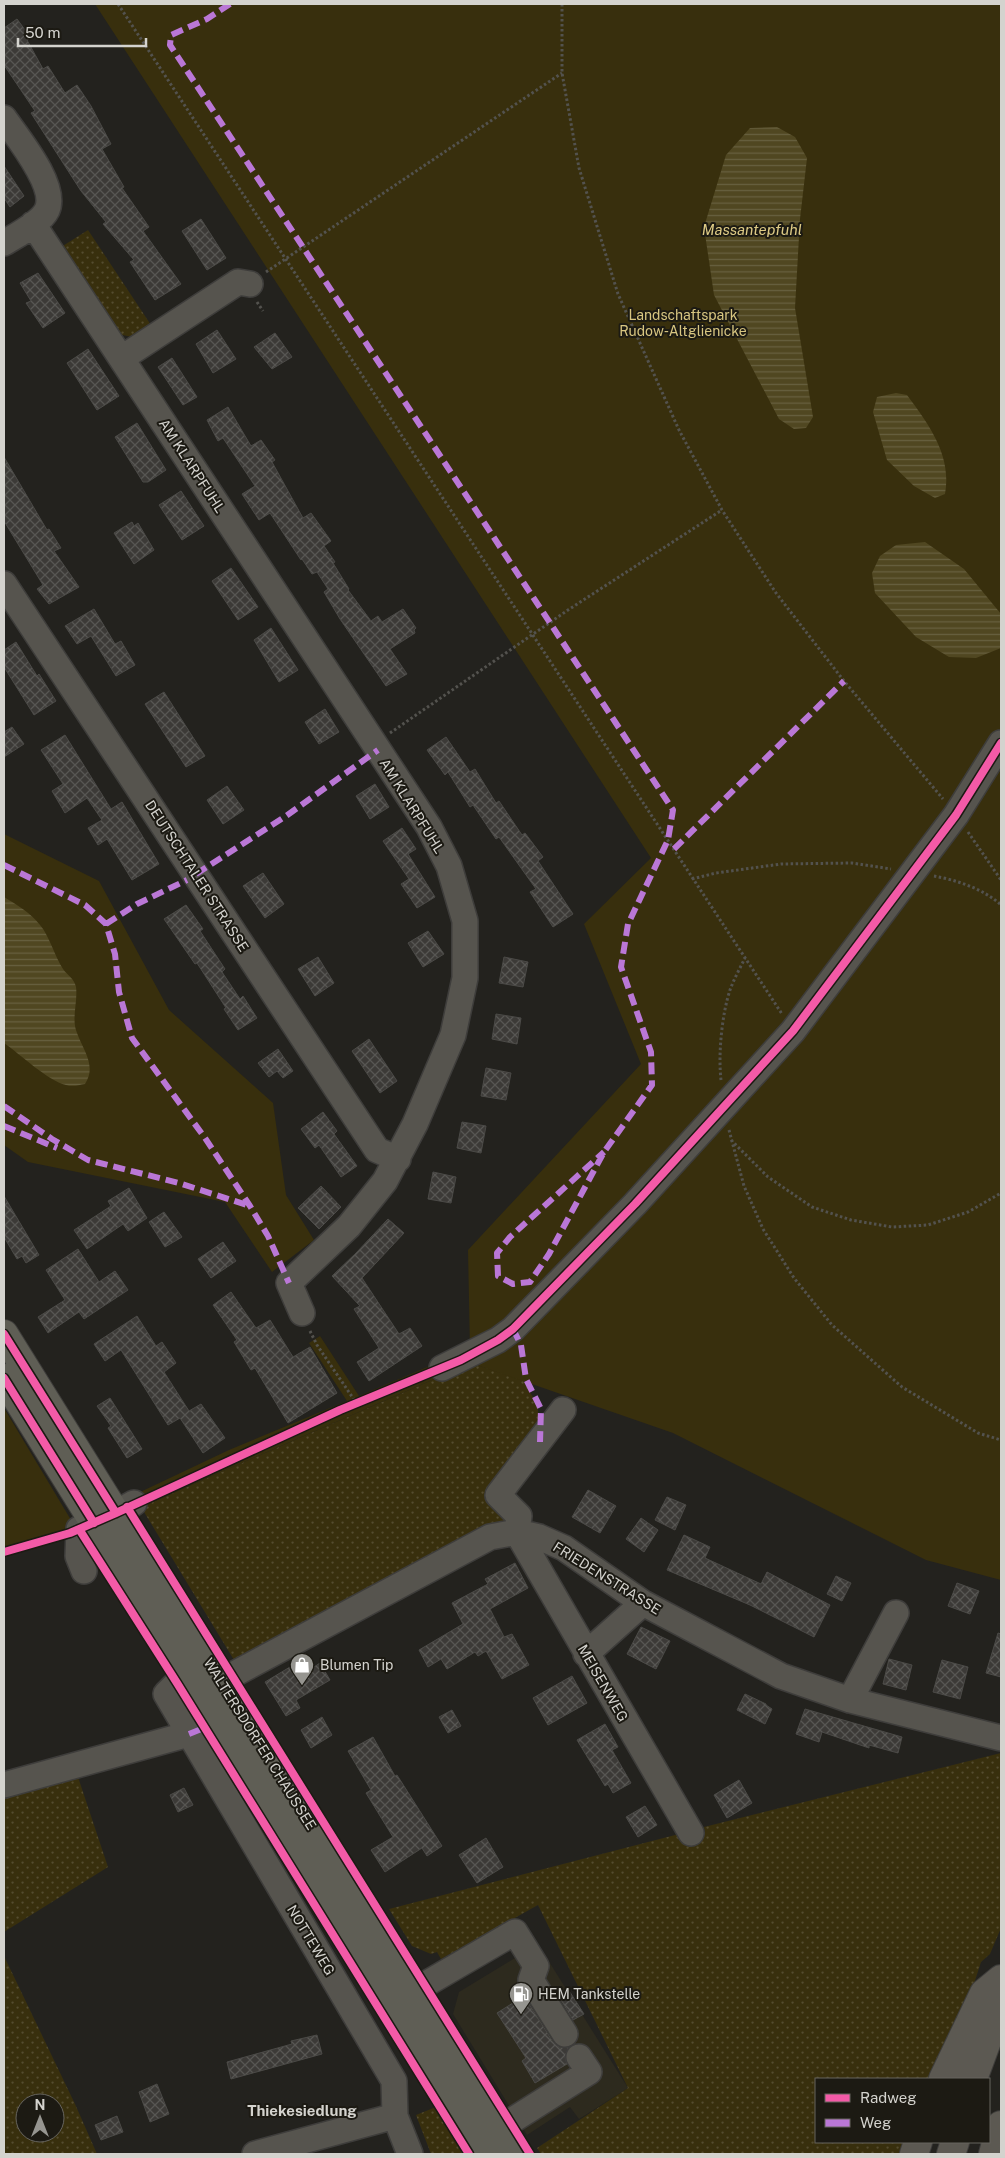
<svg xmlns="http://www.w3.org/2000/svg" width="1005" height="2158" viewBox="0 0 1005 2158" font-family="'Public Sans',sans-serif">
  <style>
    .built { fill: #2d2a1e }
    .grass { fill: url(#grass-dots); fill-rule: evenodd }
    .green { fill: #382f0d }
    .water { fill: url(#water-rules) }
    .building { fill: url(#building-cross-hatch); stroke: #4b4a47 }
    .lines { fill: none; stroke-linecap: round; stroke-linejoin: round }
    .minor-casing { stroke: #3e3d3b; stroke-width: 28 }
    .major-casing { stroke: #3e3d3b; stroke-width: 30 }
    .highway-casing { stroke: #3e3d3b; stroke-width: 30 }
    .path { stroke: #53524e; stroke-width: 3; stroke-dasharray: 2.5 2.5; stroke-linecap: butt }
    .minor { stroke: #56544e; stroke-width: 25 }
    .major { stroke: #5f5e55; stroke-width: 28 }
    .highway { stroke: #5c5952; stroke-width: 28 }
    .quiet { stroke: #ba77d6; stroke-width: 6; stroke-dasharray: 12 6; stroke-linecap: butt }
    .cycleway-casing { stroke: #1c1a13; stroke-width: 11 }
    .cycleway { stroke: #f35aa7; stroke-width: 8 }
    .labels { text-anchor: middle; stroke-width: 4; stroke-linejoin: round; paint-order: stroke }
    .park-label { font-size: 14px; fill: #d8c681; stroke: #1c1a13 }
    .street-label { font-size: 14px; fill: #d4d3ce; stroke: #1c1a13 }
    .poi-label { font-size: 14px; fill: #d4d3ce; stroke: #1c1a13; text-anchor: start }
    .water-label { font-size: 15px; font-style: italic; fill: #ddca85; stroke: #1c1a13 }
    .neighbourhood-label { font-size: 15px; font-weight: bold; fill: #d4d3ce; stroke: #1c1a13 }
  </style>
  <defs>
    <pattern id="grass-dots" width="8" height="8" patternUnits="userSpaceOnUse" patternTransform="scale(1.25)"><rect width="8" height="8" fill="#382f0d"/><path d="M2 2h.1M6 6h.1" fill="none" stroke="#544c2f" stroke-width="1.8" stroke-linecap="round"/></pattern>
    <pattern id="water-rules" width="6" height="5" patternUnits="userSpaceOnUse" patternTransform="scale(1.25)"><rect width="6" height="5" fill="#504721"/><path d="M0 2.5h6" fill="none" stroke="#686140"/></pattern>
    <pattern id="building-cross-hatch" width="8" height="8" patternUnits="userSpaceOnUse" patternTransform="scale(1.25)"><rect width="8" height="8" fill="#3c3a37"/><path d="M0 0l8 8M0 8l8-8" fill="none" stroke="#575653"/></pattern>
  </defs>
  <rect width="100%" height="100%" fill="#23221e"/>
  <path class="built" d="M538,1944l90,144 -49,31 -9,-12 -43,28 -74,-121 6,-22z"/>
  <path class="grass" d="M88,230l63,95 -19,12 -19,-4 -55,-84z
    M471,1363l52,17 15,26v28l-47,59 17,27 -274,140 -93,-153z
    M1001,1753v175l-11,26 -9,8 -10,31 -43,86h-112v63h87l-4,12h-358l-4,-6 91,-60 -90,-183 -97,54 -4,-7 -6,2 -19,-8 -23,-37 290,-75 2,6 24,-8 -1,-5z
    M76,1771l32,96 -104,65v-141z
    M4,1956l71,148 22,50h-93zM25,2103h30v30h-30z
    M436,2107v1l27,46h-32l-15,-39z"/>
  <path class="green" d="M95,4h906v1576l-75,-20 -253,-127 -202,-70 -330,144 -7,-12 95,-45 118,-49 -38,-58 11,-7 39,60 111,-47 -2,-99 173,-186 -57,-140 67,-66z
    M4,834l95,47 70,129 104,93 13,92 28,45 -42,32 -47,-70 -197,-40 -24,-17z
    M4,1408l73,122 -11,7 -62,20z"/>
  <path class="water" d="M777,127l18,10 12,21 -7,61 -5,89 18,109 -7,11 -12,1 -15,-10 -65,-124 -10,-68 22,-72 24,-27z
    M896,393l11,2c22,30 45,60 38,99l-10,4 -21,-12 -27,-26 -14,-48 4,-15z
    M925,542l39,27 37,45v34l-25,10 -27,-1 -33,-20 -41,-44 -3,-20 8,-17 16,-11z
    M4,897c13,8 27,16 36,28 9,10 15,32 23,44 5,7 11,9 13,18 2,15 -5,32 1,46 6,17 20,33 8,51 -6,1 -12,3 -19,1 -18,-4 -46,-31 -62,-42z"/>
  <path class="building" d="M17,19l14,19 -4,2 16,29 5,-3 17,27 12,-8 14,21 20,38 -9,5 22,38 -2,1 27,39 -6,4 38,53 -26,16 -25,-38 4,-2 -31,-36 3,-2 -25,-31 -50,-78 4,-2 -31,-46v-37z
    M4,166l20,30 -14,11 -6,-9z
    M201,219l25,39 -19,12 -25,-39z
    M38,273l27,40 -22,15 -17,-25 5,-2 -11,-18z
    M217,330l19,29 -23,14 -17,-29z
    M275,333l17,24 -20,12 -18,-22z
    M88,349l31,47 -22,14 -30,-47z
    M172,358l25,39 -14,8 -25,-38z
    M228,407l23,39 10,-6 14,20 -3,2 31,56 8,-5 20,28 -7,5 11,16 -2,1 16,26 -1,1 23,31 7,-5 4,6 21,-13 13,19 -2,2 1,3 -25,16 17,25 -21,12 -46,-67 -16,-27 4,-3 -11,-17 -5,2 -10,-15 -1,1 -31,-47 -11,7 -17,-26 13,-8 -32,-48 -5,3 -11,-21z
    M137,423l29,47 -18,12h-5l-28,-45z
    M4,457l43,73 2,-1 12,19 -7,3 25,36 -30,17 -12,-15 6,-4 -39,-64z
    M181,491l23,35 -22,14 -23,-35z
    M132,522l2,4 4,-3 16,27 -20,14 -20,-31z
    M231,568l27,39 -20,13 -26,-39z
    M94,609l21,35 6,-3 14,24 -19,11 -25,-40 -14,8 -12,-18z
    M271,628l27,42 -19,12 -25,-42z
    M16,642l21,34 2,-2 17,27 -22,14 -30,-48v-17z
    M164,692l41,64 -19,11 -41,-63z
    M325,709l14,23 -20,12 -14,-22z
    M12,727l12,17 -20,13v-25z
    M65,735l46,74 11,-7 37,62 -27,16 -25,-41 -9,6 -10,-17 14,-8 -15,-22 -22,15 -13,-22 11,-7 -22,-34z
    M446,737l24,35 5,-3 21,34 3,-2 23,34 3,-2 18,24 -5,4 35,53 -20,13 -23,-35 6,-3 -37,-52 -3,2 -23,-34 -3,2 -22,-35 -3,3 -18,-25z
    M375,784l14,23 -19,12 -14,-23z
    M227,786l17,24 -21,14 -16,-24z
    M402,828l14,21 -8,5 27,43 -18,11 -16,-24 8,-5 -26,-38z
    M263,873l21,31 -19,14 -22,-32z
    M186,905l17,24 -3,2 25,38 -3,3 18,27 3,-3 14,22 -19,12 -14,-21 2,-1 -29,-45 -2,1 -31,-45z
    M428,931l16,23 -21,13 -15,-24z
    M318,957l16,26 -19,13 -17,-27z
    M504,957l24,5 -5,25 -24,-4z
    M496,1014l25,4 -4,26 -25,-5z
    M369,1039l28,42 -17,12 -28,-42z
    M278,1049l15,22 -10,7 -6,-7 -8,6 -11,-14z
    M486,1068l25,5 -5,27 -25,-4z
    M323,1112l14,19 -3,3 23,32 -16,11 -22,-32 -4,3 -14,-19z
    M462,1122l24,4 -5,27 -24,-5z
    M433,1172l23,5 -5,26 -23,-4z
    M321,1186l20,21 -22,22 -21,-21z
    M129,1188l18,30 -19,13 -5,-7 -36,25 -13,-19 37,-24 -3,-5z
    M4,1196l35,59 -13,8 -4,-7 -5,3 -13,-22z
    M164,1212l18,25 -17,10 -16,-25z
    M388,1219l16,14 -42,45 37,56 11,-6 12,18 -53,35 -12,-19 22,-14 -25,-39 6,-3 -28,-30 24,-23z
    M223,1242l13,19 -25,17 -13,-19z
    M78,1249l21,33 16,-11 13,19 -44,29 -5,-7 -31,21 -10,-16 27,-17 -19,-30z
    M231,1292l25,36 14,-8 23,37 17,-10 27,46 -49,30 -33,-55 -4,2 -17,-28 3,-2 -24,-35z
    M137,1316l19,30 6,-4 14,21 -12,9 25,39 12,-7 24,34 -22,15 -23,-35 -12,7 -47,-75 -16,11 -11,-17z
    M110,1398l32,51 -15,9 -19,-30 3,-2 -14,-20z
    M588,1490l28,16 -16,27 -28,-16z
    M667,1497l19,8 -11,25 -20,-10z
    M641,1518l17,12 -14,22 -18,-13z
    M684,1535l26,12 -5,11 56,26 6,-12 63,33 -16,32 -64,-32 -83,-35z
    M515,1563l13,25 -38,21 14,28 8,-3 17,31 -27,14 -16,-28 -8,5 -3,-4 -28,17 -6,-10 -13,8 -9,-17 44,-26 -11,-21 36,-19 -3,-5z
    M836,1576l15,7 -9,18 -15,-7z
    M957,1583l22,8 -9,23 -22,-8z
    M641,1627l29,14 -14,28 -29,-15z
    M998,1633l3,1v43l-15,-4z
    M889,1659l23,6 -6,25 -23,-6z
    M942,1660l26,7 -8,32 -27,-7z
    M311,1662l3,5 6,-4 10,17 -34,20 4,8 -14,8 -21,-34 25,-15 3,6z
    M572,1676l15,27 -39,22 -15,-27z
    M745,1694l21,10v1l6,4 -7,15 -28,-14z
    M805,1709l97,28 -4,16 -29,-8v3l-47,-16 -3,10 -23,-8z
    M452,1710l9,16 -13,7 -9,-16z
    M322,1717l10,18 -21,13 -10,-18z
    M605,1724l13,23 -6,3 19,33 -18,10 -5,-9 -3,2 -28,-46z
    M373,1737l22,39 2,-1 45,71 -15,10 -5,-8 -37,24 -14,-22 22,-13 -27,-44 5,-3 -23,-39z
    M739,1780l13,23 -25,15 -13,-23z
    M184,1788l9,17 -15,7 -8,-17z
    M645,1806l12,19 -19,12 -12,-20z
    M486,1838l17,29 -26,16 -18,-28z
    M568,1989l16,25 -11,6 -15,-25z
    M524,1996l29,46 6,5h10l-4,10 2,7 -32,19 -13,-22 4,-3 -29,-45z
    M317,2035l5,19 -91,25 -4,-17 65,-18 -1,-3z
    M157,2084l12,30 -19,8 -11,-30z
    M117,2116l6,16 -22,8 -6,-15z"/>
  <g class="lines">
    <g class="minor-casing">
      <path id="minor" d="M4,118c13,19 54,68 43,92 -6,13 -32,26 -43,33
        M33,224l396,603 20,39 16,55v57l-12,57 -38,89 -30,57 -36,45 -60,57 13,30
        M122,358l116,-76 12,2
        M4,584l373,566 21,9
        M442,1368l56,-28 15,-11 122,-125 158,-173 163,-216 45,-72
        M563,1410l-65,85 21,21 -2,16 174,301
        M116,1513l18,-10
        M84,1571l-6,-15 1,-27 15,-6
        M586,1654l57,-51
        M187,1673l-21,21 228,387 1,35 15,38
        M203,1693l35,-21 252,-135 27,-5 22,5 25,11 79,55 138,73 69,24 151,38
        M850,1700l46,-87
        M4,1785l185,-51
        M395,2002l120,-70 21,34 -5,14 34,54
        M500,2128l89,-56 -10,-15
        M255,2154l140,-38"/>
    </g>
    <g class="major-casing">
      <path id="major" d="M4,1334l511,820
        M4,1378l483,776"/>
    </g>
    <g class="highway-casing">
      <path id="highway" d="M943,2079l41,-86 17,-14
        M973,2079l28,-76
        M914,2154l4,-12
        M951,2154l4,-12
        M993,2154l8,-29"/>
    </g>
    <path class="path" d="M118,4l664,1010
      M562,4v69l17,95 39,126 61,136 43,80 54,83 68,88 99,118
      M266,272l296,-199
      M257,302l6,9
      M390,733l178,-123 154,-100
      M968,832l33,48
      M934,876c22,4 50,13 67,29
      M692,879l24,-6 65,-9 71,-1 39,6
      M721,1080c-3,-26 1,-66 9,-90 4,-11 10,-22 15,-32
      M729,1130l15,56 19,43 31,49 38,47 70,62 76,46 23,7
      M731,1140l37,37 44,30 39,13 41,7 36,-2 40,-13 33,-19
      M310,1331l7,14 40,59"/>
    <use href="#minor" class="minor"/>
    <use href="#major" class="major"/>
    <use href="#highway" class="highway"/>
    <path class="quiet" d="M230,4l-23,15 -36,16 -1,10 503,765 -5,30 -40,84 -7,43 30,85 1,33 -48,67 -55,102 -19,28 -17,2 -15,-8 -1,-23 13,-16 94,-85
      M674,849l170,-168
      M4,865l81,40 21,19 9,30 4,38 13,46 73,100 45,68 18,30 21,47
      M196,874l90,-58 92,-66
      M106,924l31,-20 50,-24
      M4,1106l48,33 36,21 91,23 71,23
      M4,1126l53,22
      M513,1329l8,16 5,34 15,30 -1,33
      M189,1734l15,-6"/>
    <g class="cycleway-casing">
      <path id="cycleway" d="M4,1334l112,179
        M4,1378l90,145
        M127,1507l403,647
        M79,1529l98,154 292,471
        M4,1552l66,-19 46,-20 224,-103 121,-50 37,-20 15,-11 122,-125 158,-173 163,-216 45,-72"/>
    </g>
    <use href="#cycleway" class="cycleway"/>
  </g>
  <defs>
    <g id="shop-pin" transform="scale(1.25)"><path d="M0 17L-7.5 6A9.5 9.5 0 1 1 7.5 6Z" fill="#969590" stroke="#1c1a13"/><path d="M-5-2.5h2.3a2.7 3.5 0 0 1 5.4 0H5L5.5 6h-11ZM-1.5-2.5h3a1.5 2.3 0 0 0-3 0Z" fill="#fff"/></g>
    <g id="fuel-pin" transform="scale(1.25)"><path d="M0 17L-7.5 6A9.5 9.5 0 1 1 7.5 6Z" fill="#969590" stroke="#1c1a13"/><path d="M-5.5-6h7V0h2V4h1.3V-2.5L3-4.5l.8-.8L6-3V5H2.5V1h-1V6h-7ZM-4.2-4.7v3.2H.2V-4.7Z" fill="#fff"/></g>
  </defs>
  <g fill-rule="evenodd">
    <use href="#shop-pin" x="302" y="1665"/>
    <use href="#fuel-pin" x="521" y="1994"/>
  </g>
  <g class="labels">
    <g class="park-label">
      <text x="683" y="320">Landschaftspark<tspan x="683" dy="16">Rudow-Altglienicke</tspan></text>
    </g>
    <g class="street-label">
      <text transform="translate(192 466) rotate(57)" y="5">AM KLARPFUHL</text>
      <text transform="translate(412 806) rotate(58)" y="5">AM KLARPFUHL</text>
      <text transform="translate(197 876) rotate(57)" y="5">DEUTSCHTALER STRASSE</text>
      <text transform="translate(607 1578) rotate(32)" y="5">FRIEDENSTRASSE</text>
      <text transform="translate(603 1683) rotate(60)" y="5">MEISENWEG</text>
      <text transform="translate(260 1744) rotate(58)" y="5">WALTERSDORFER CHAUSSEE</text>
      <text transform="translate(311 1940) rotate(59)" y="5">NOTTEWEG</text>
    </g>
    <g class="poi-label">
      <text x="320" y="1670">Blumen Tip</text>
      <text x="538" y="1999">HEM Tankstelle</text>
    </g>
    <g class="water-label">
      <text x="752" y="235">Massantepfuhl</text>
    </g>
    <g class="neighbourhood-label">
      <text x="302" y="2116">Thiekesiedlung</text>
    </g>
  </g>
  <rect width="1005" height="2158" fill="none" stroke="#d4d3ce" stroke-width="10"/>
  <rect x="815" y="2078" width="175" height="65" fill="#1c1a13" stroke="#66645e"/>
  <rect x="825" y="2094" width="25" height="8" fill="#f35aa7" stroke="#66645e"/>
  <text x="860" y="2103" font-size="15" fill="#d4d3ce">Radweg</text>
  <rect x="825" y="2119" width="25" height="8" fill="#ba77d6" stroke="#66645e"/>
  <text x="860" y="2128" font-size="15" fill="#d4d3ce">Weg</text>
  <g transform="translate(40 2118)"><circle r="24" fill="#1c1a13" stroke="#66645e"/>
  <path d="M0-4L9 19L0 12L-9 19Z" fill="#969590"/>
  <text y="-8" font-size="14" font-weight="bold" text-anchor="middle" fill="#d4d3ce">N</text>
  </g>
  <path d="M18 38v8h128v-8" fill="none" stroke="#d4d3ce" stroke-width="2.5"/>
  <text x="25" y="38" font-size="15" fill="#d4d3ce" stroke="#1c1a13" stroke-width="4" paint-order="stroke">50 m</text>
</svg>
